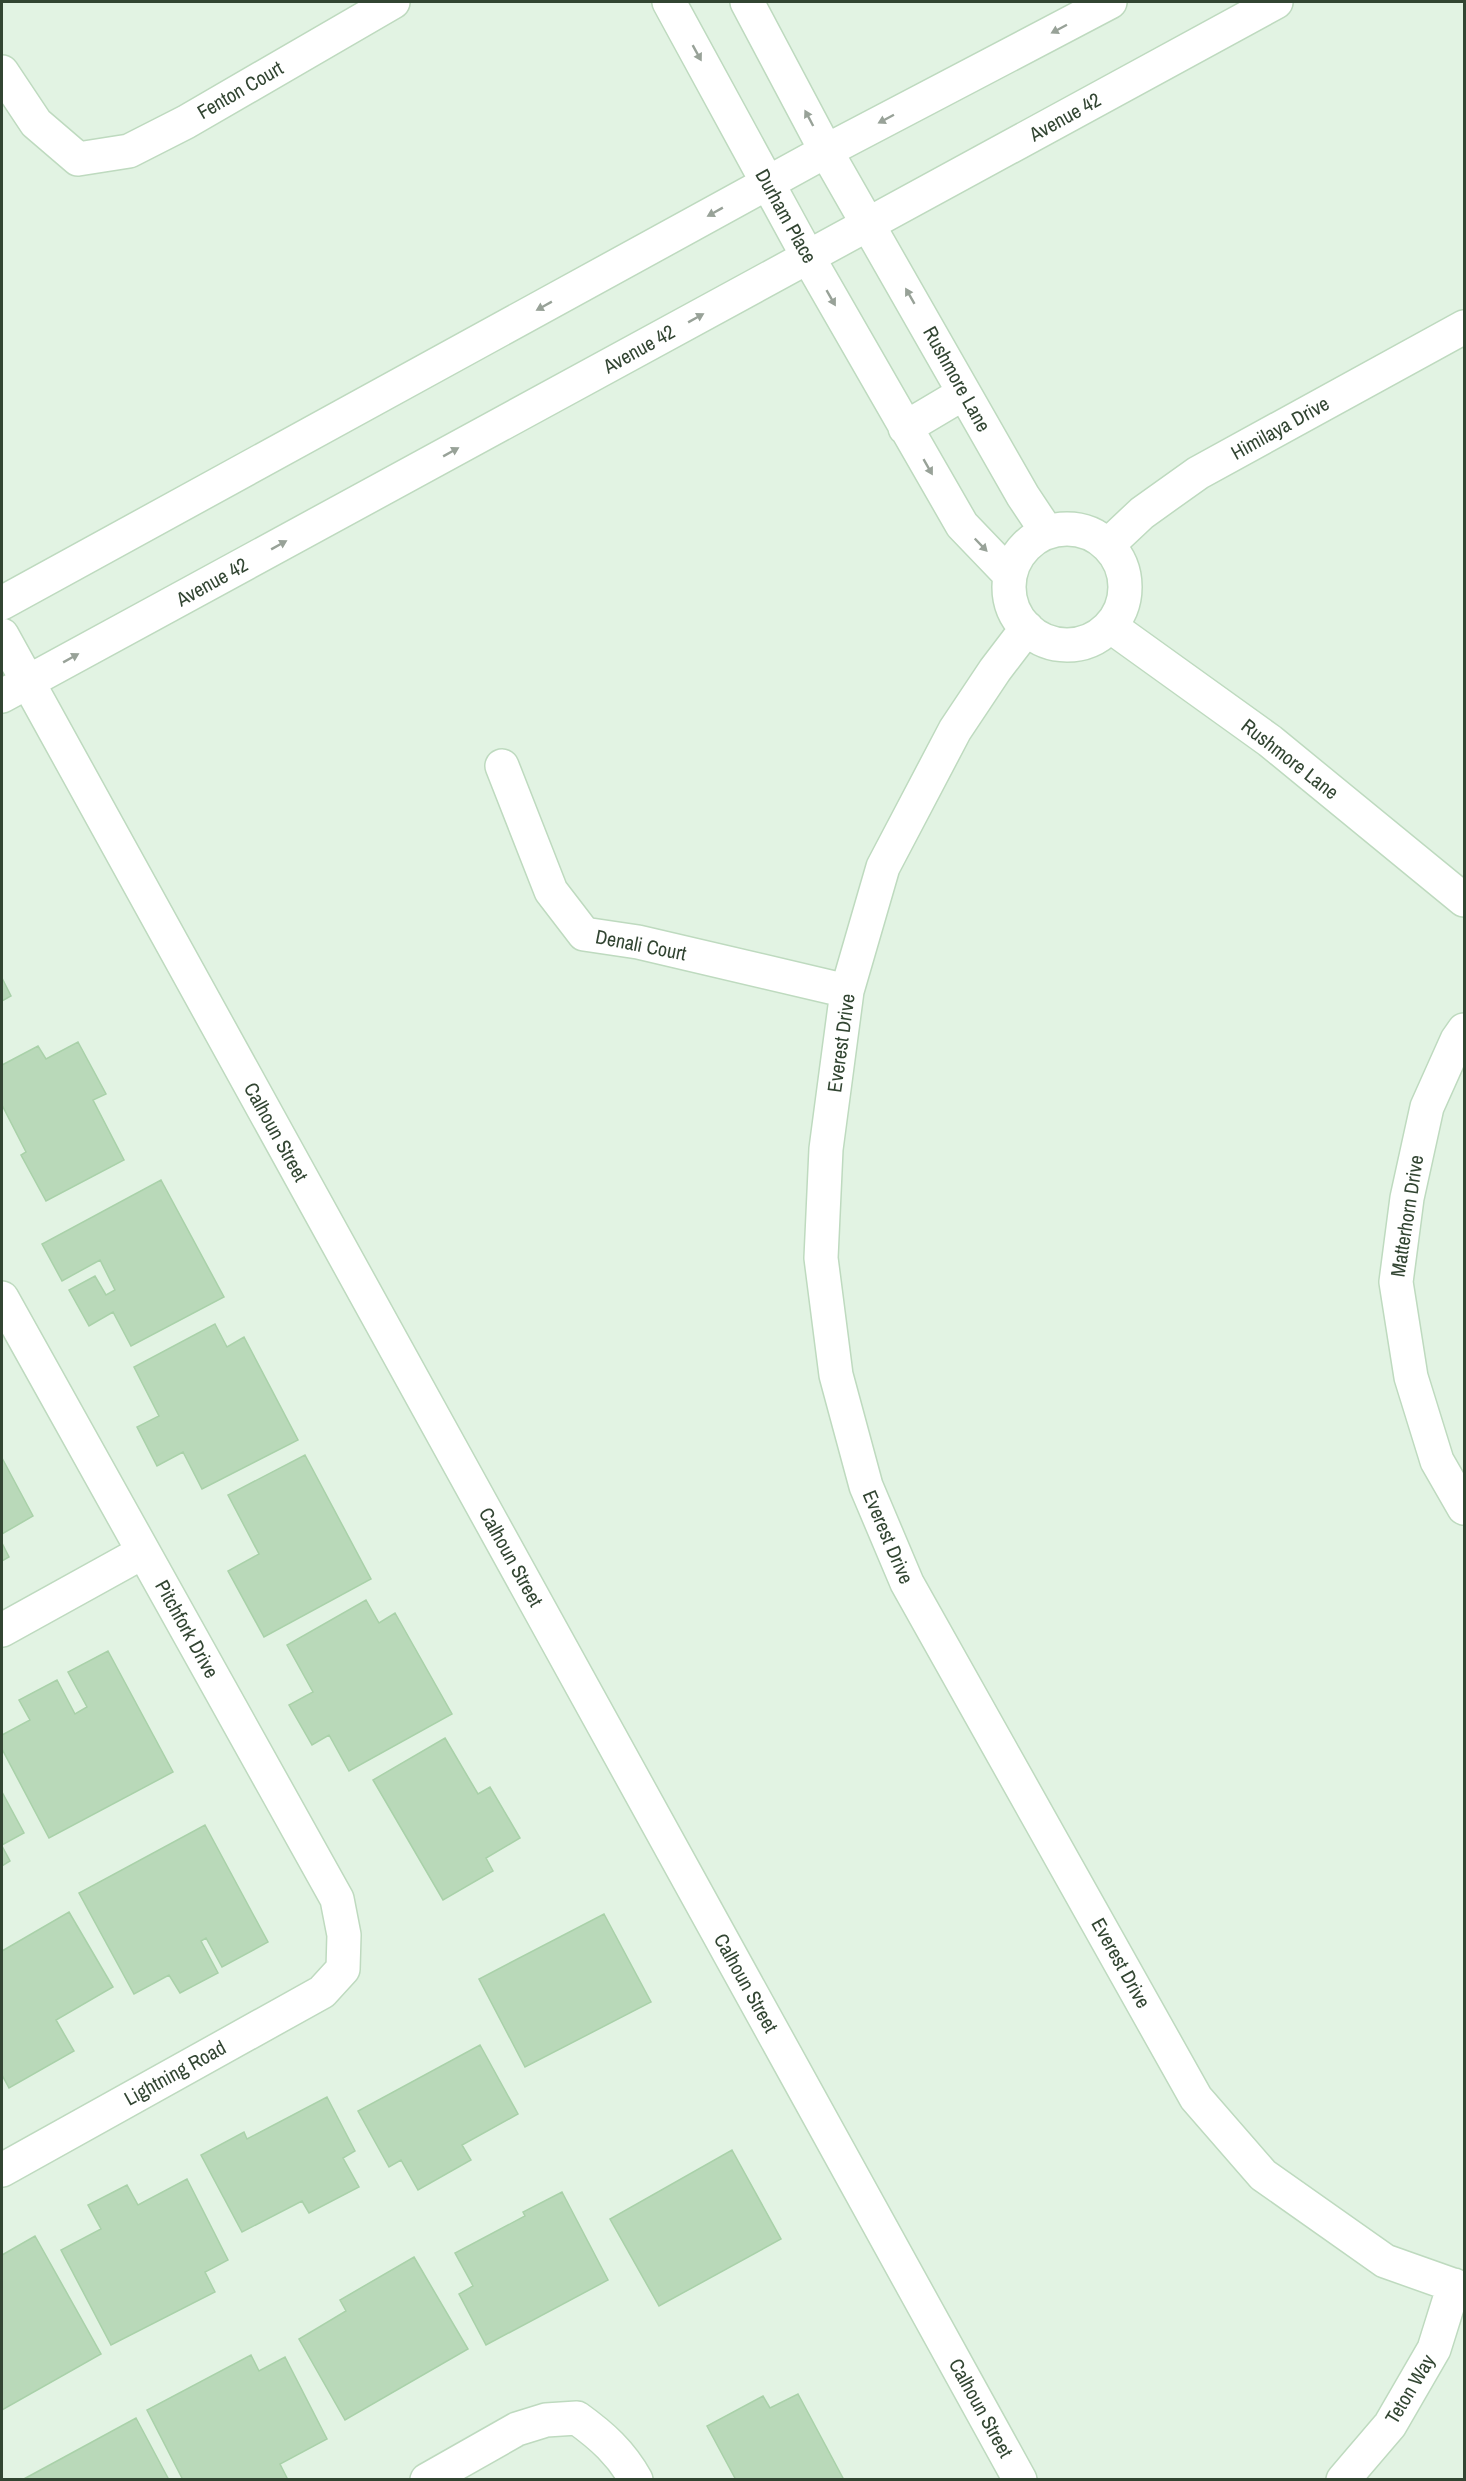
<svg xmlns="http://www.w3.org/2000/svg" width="1466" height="2481" viewBox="0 0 1466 2481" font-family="'Archivo Narrow',sans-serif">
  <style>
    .building { fill: #b9d9b9; stroke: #a9d1a9; stroke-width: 1.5 }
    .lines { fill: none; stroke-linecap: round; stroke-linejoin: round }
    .minor-casing { stroke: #bedabf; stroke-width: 36 }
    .tertiary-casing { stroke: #bedabf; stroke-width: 36 }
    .minor { stroke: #fff; stroke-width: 33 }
    .tertiary { stroke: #fff; stroke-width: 33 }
    .oneway { fill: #98a298 }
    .labels { text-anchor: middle; stroke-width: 4.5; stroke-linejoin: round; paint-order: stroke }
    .street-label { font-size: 20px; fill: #324532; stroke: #fff }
  </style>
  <rect width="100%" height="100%" fill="#e2f3e3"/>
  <path class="building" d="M2,978l9,18 -9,5z
    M78,1042l28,52 -13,6 31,60 -78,41 -25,-46 5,-3 -24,-47v-40l36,-19 8,13z
    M161,1180l63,117 -93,49 -18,-34 -24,14 -20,-36 26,-14 11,19 9,-5 -15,-30 -38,21 -20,-37z
    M215,1324l12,23 17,-10 54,103 -96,49 -19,-37 -26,14 -20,-39 22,-11 -25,-49z
    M305,1455l66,124 -107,58 -36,-66 31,-17 -31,-59z
    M2,1458l31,58 -31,18z
    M2,1543l7,14 -7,4z
    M366,1600l13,23 16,-10 57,101 -103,57 -20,-36 -17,10 -23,-40 24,-13 -26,-47z
    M108,1651l65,121 -124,66 -47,-89v-14l28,-15 -11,-20 38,-20 18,34 12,-7 -19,-35z
    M445,1738l33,56 12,-7 30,51 -34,20 7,13 -50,29 -70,-120z
    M2,1792l22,41 -22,12z
    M205,1825l63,117 -46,25 -16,-29 -5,3 17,32 -38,20 -11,-18 -35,19 -55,-101z
    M2,1846l8,15 -8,5z
    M69,1912l44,75 -57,33 18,31 -65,37 -7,-13v-124z
    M604,1914l47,88 -126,65 -46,-88z
    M480,2045l38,69 -56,31 9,15 -53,30 -17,-30 -12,7 -31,-56z
    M327,2097l28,54 -12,7 16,29 -50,26 -7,-12 -60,31 -41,-77 43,-23 3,7z
    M732,2150l49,89 -122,67 -49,-87z
    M187,2179l41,81 -23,12 10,20 -104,53 -50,-95 40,-21 -13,-24 39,-20 11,20z
    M562,2192l46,88 -122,65 -27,-51 14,-8 -18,-33 70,-37 -2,-4z
    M35,2236l66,118 -99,56v-155z
    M414,2257l54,92 -123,71 -46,-81 47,-28 -6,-11z
    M251,2355l8,16 26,-14 42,82 -47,25 8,16h-105l-36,-70z
    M798,2394l46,86h-108l-29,-54 56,-30 7,12z
    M136,2418l33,62h-147z"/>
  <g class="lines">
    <g class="minor-casing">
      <path id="minor" d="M669,2l139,255 154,268 48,50
        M747,2l79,149 197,345 24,36
        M2,72l34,51 42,36 51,-8 57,-29 207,-120
        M905,428l59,-35
        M1009 587a58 58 0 1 1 116 0a58 58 0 1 1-116 0Z
        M1108,545l34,-32 56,-40 266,-146
        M1110,626l160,115 194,159
        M1027,628l-32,42 -40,60 -72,137 -36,124 -21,158 -5,109 15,117 30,111 41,97 289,515 67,77 122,86 79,28
        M502,766l49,125 33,43 54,8 209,49
        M1464,1030l-7,10 -30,67 -20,91 -11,84 15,95 26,84 27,47
        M2,1298l335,601 7,36 -1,34 -21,23 -320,178
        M2,1630l141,-78
        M427,2480l90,-51 29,-9 31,-2c25,18 44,35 59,62
        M1343,2480l47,-55 44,-76 20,-64"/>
    </g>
    <g class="tertiary-casing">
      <path id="tertiary" d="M2,603l824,-452 284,-149
        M2,635l1018,1845
        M2,696l1274,-694"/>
    </g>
    <use href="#minor" class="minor"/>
    <use href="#tertiary" class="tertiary"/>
  </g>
  <defs><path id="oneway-solid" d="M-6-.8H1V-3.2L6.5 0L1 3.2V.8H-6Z" transform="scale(1.5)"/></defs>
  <g class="oneway">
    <use href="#oneway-solid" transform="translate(1059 29) rotate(152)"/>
    <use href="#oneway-solid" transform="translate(697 53) rotate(61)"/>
    <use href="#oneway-solid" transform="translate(809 118) rotate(-118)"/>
    <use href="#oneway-solid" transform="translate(886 119) rotate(152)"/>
    <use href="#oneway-solid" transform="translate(715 212) rotate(151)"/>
    <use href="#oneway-solid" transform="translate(910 296) rotate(-120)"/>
    <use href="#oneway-solid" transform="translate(831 298) rotate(60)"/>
    <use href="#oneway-solid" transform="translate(544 306) rotate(151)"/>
    <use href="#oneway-solid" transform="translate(696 318) rotate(-29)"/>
    <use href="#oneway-solid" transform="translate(451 452) rotate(-29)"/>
    <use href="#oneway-solid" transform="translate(928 467) rotate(60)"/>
    <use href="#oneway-solid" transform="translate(279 545) rotate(-29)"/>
    <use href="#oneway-solid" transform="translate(981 545) rotate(46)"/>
    <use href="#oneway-solid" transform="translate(71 658) rotate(-29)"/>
  </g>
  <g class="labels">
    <g class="street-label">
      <text transform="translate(240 90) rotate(-30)" y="7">Fenton Court</text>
      <text transform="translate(1065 117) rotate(-29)" y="7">Avenue 42</text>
      <text transform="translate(786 216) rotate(61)" y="7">Durham Place</text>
      <text transform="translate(639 349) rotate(-29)" y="7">Avenue 42</text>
      <text transform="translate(957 379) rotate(61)" y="7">Rushmore Lane</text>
      <text transform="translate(1280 428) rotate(-29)" y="7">Himilaya Drive</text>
      <text transform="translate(212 582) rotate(-29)" y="7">Avenue 42</text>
      <text transform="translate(1290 759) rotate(38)" y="7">Rushmore Lane</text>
      <text transform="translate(641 945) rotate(11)" y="7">Denali Court</text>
      <text transform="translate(841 1043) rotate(-82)" y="7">Everest Drive</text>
      <text transform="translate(276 1132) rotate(61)" y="7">Calhoun Street</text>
      <text transform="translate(1407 1216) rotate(-81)" y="7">Matterhorn Drive</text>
      <text transform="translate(888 1537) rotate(67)" y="7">Everest Drive</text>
      <text transform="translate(511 1557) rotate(61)" y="7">Calhoun Street</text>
      <text transform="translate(187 1629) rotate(61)" y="7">Pitchfork Drive</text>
      <text transform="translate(1121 1963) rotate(61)" y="7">Everest Drive</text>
      <text transform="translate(746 1983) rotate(61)" y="7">Calhoun Street</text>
      <text transform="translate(175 2073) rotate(-29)" y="7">Lightning Road</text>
      <text transform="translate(1410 2389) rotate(-59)" y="7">Teton Way</text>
      <text transform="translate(981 2408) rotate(61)" y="7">Calhoun Street</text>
    </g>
  </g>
  <rect width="1466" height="2481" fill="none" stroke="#324532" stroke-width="6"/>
</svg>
